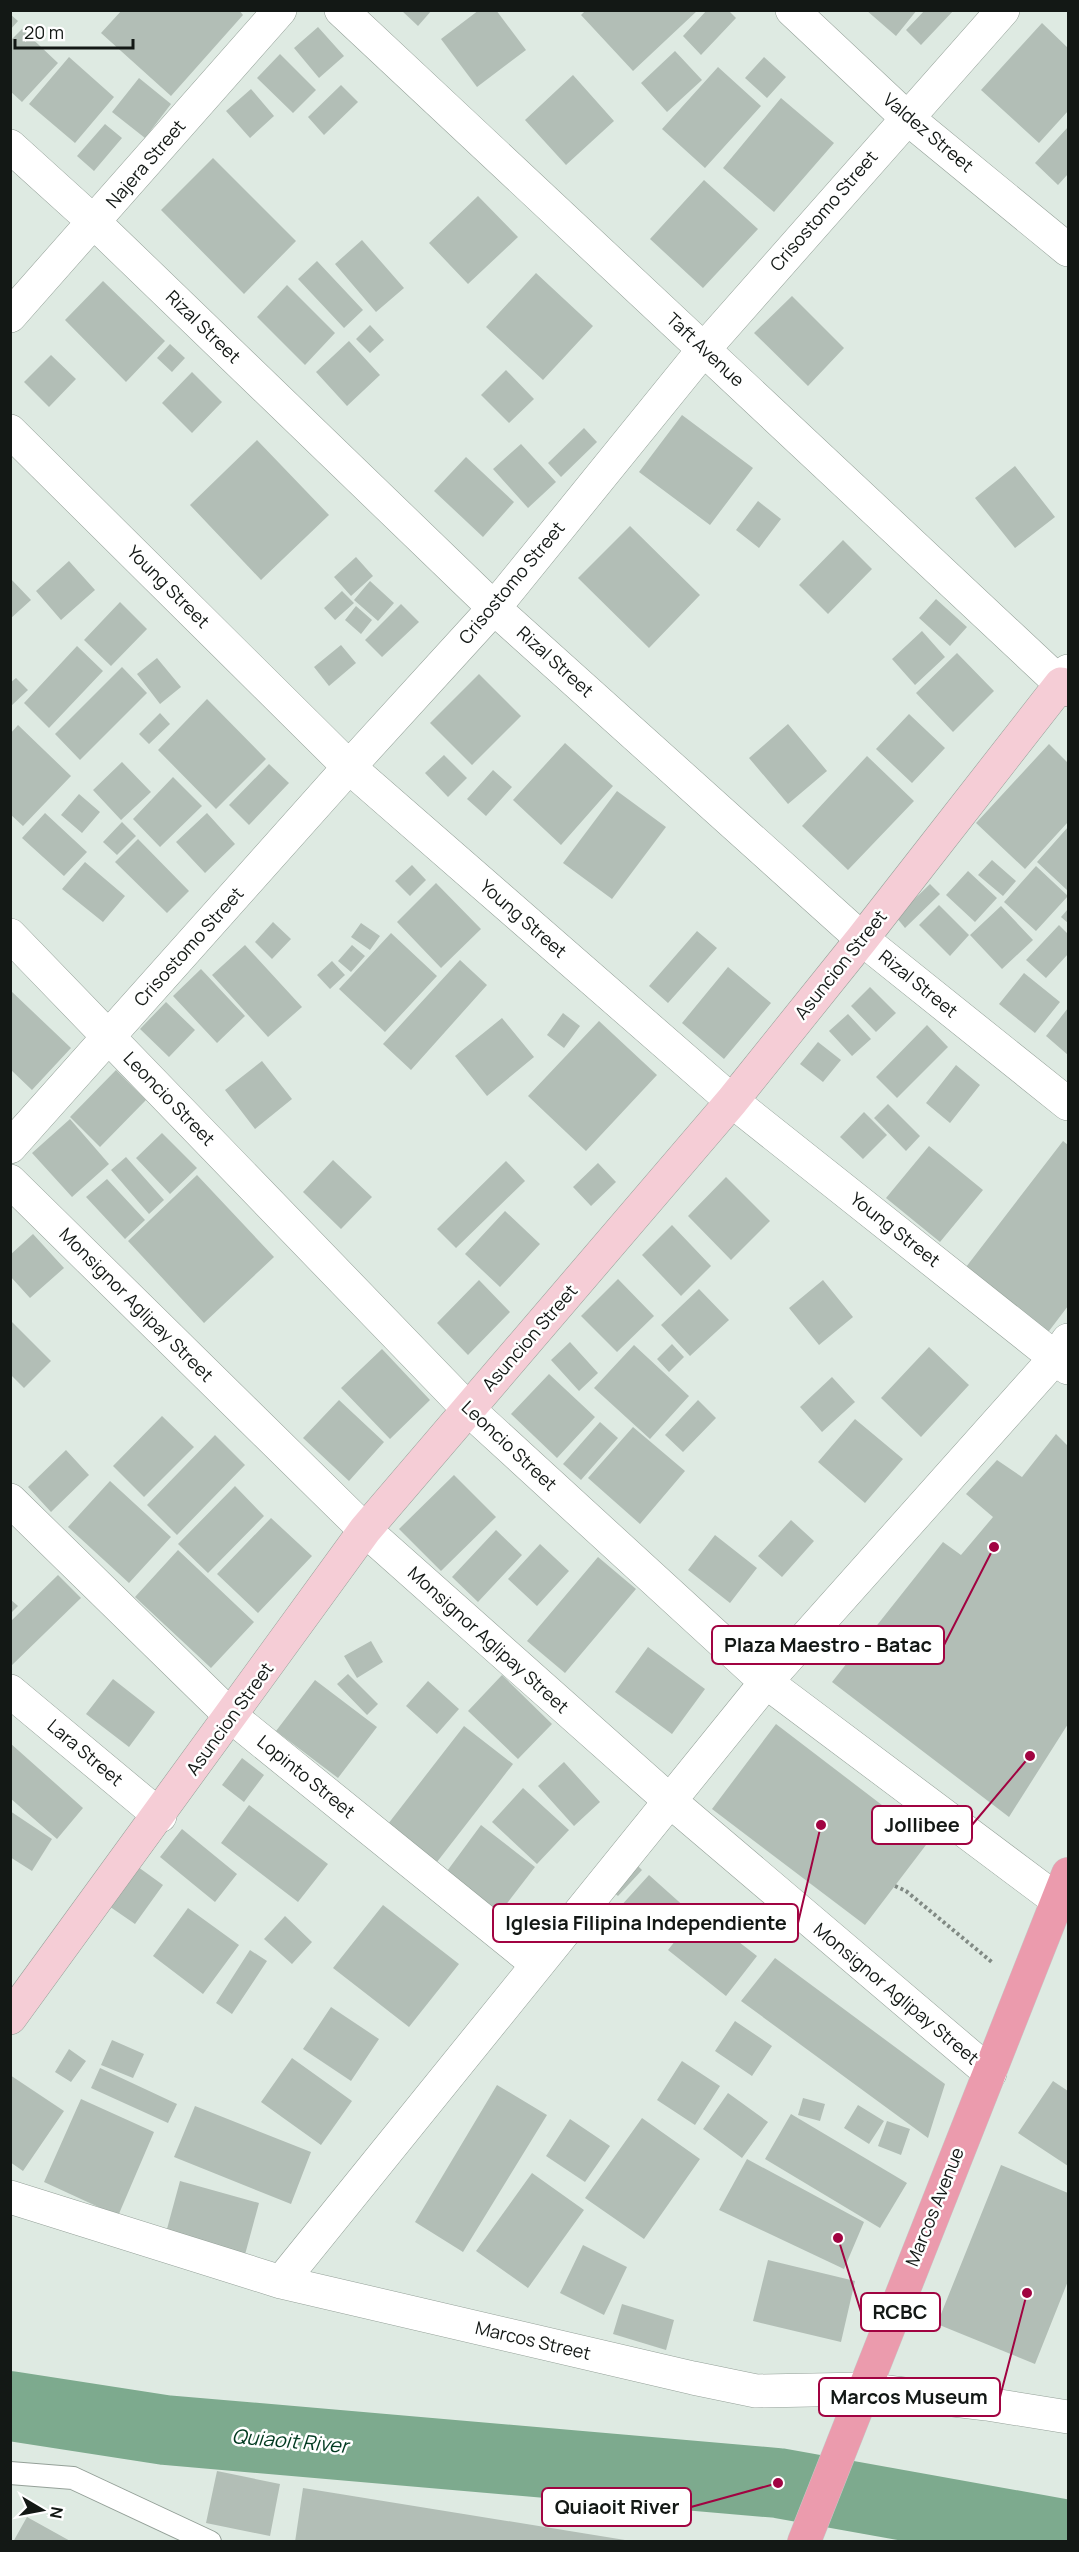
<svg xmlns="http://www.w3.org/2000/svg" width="1079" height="2552" viewBox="0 0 1079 2552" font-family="Manrope,sans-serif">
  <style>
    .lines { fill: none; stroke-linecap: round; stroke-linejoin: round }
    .river { stroke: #7daa8e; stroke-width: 70 }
    .building { fill: #b2beb6 }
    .lane-casing { stroke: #94a098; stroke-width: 24 }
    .street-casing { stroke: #94a098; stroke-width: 34 }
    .secondary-casing { stroke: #94a098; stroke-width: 34 }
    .primary-casing { stroke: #c6c8c7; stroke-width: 34 }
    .path { stroke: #818a84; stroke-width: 4; stroke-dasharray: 3 3; stroke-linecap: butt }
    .lane { stroke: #fff; stroke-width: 22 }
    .street { stroke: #fff; stroke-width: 33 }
    .secondary { stroke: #f5cdd6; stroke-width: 33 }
    .primary { stroke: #eb9bad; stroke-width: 33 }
    .labels { text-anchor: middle; stroke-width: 5; stroke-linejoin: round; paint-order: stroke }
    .street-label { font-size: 18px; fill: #131815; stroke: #fff }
    .water-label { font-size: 20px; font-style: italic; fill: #003a20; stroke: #fff }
    .leader { fill: none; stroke: #a10341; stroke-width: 2 }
    .callout-dot { fill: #a10341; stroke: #fff; stroke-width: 2 }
    .callout { fill: #fff; stroke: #a10341; stroke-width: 2 }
    .callout-label { font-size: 20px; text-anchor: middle; font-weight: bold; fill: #131815 }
  </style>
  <rect width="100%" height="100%" fill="#deeae2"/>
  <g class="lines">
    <path class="river" d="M10,2406l155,24 613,53 290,52"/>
  </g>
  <path class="building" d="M122,10h117l4,5 -72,81 -70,-63z
    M401,10h31l-14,16z
    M479,10h17l30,40 -49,37 -36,-48z
    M586,10h112l-65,61 -52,-56z
    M707,10h21l8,8 -35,37 -18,-19z
    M866,10h51l-21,26z
    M925,10h29l-33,35 -15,-15z
    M10,14l8,7 -8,9z
    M1042,23l26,25v63l-29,32 -58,-53z
    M318,27l26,29 -25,22 -25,-30z
    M22,29l36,34 -36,39 -12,-11v-50z
    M675,51l27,29 -35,32 -26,-29z
    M280,54l36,36 -23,23 -36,-35z
    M69,57l45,40 -39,46 -46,-39z
    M764,57l22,20 -19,21 -22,-20z
    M718,67l43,39 -56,62 -43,-39z
    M573,75l41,46 -48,44 -41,-45z
    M139,78l32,26 -26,34 -33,-26z
    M341,85l17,17 -34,33 -16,-18z
    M251,89l23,27 -24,22 -24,-27z
    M781,98l53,45 -60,69 -51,-44z
    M105,124l17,14 -28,33 -17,-15z
    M1068,127v47l-10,11 -23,-22z
    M213,158l83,83 -52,53 -83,-84z
    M704,180l54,49 -55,59 -53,-49z
    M478,196l40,41 -50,47 -39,-41z
    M362,240l42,48 -28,24 -41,-48z
    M317,261l46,49 -19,18 -46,-49z
    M536,273l57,53 -50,54 -57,-53z
    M103,281l62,60 -39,41 -61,-62z
    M287,285l48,48 -30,32 -48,-48z
    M792,296l52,52 -36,38 -54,-53z
    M370,325l14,15 -14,13 -14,-14z
    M349,341l31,34 -33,31 -31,-34z
    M170,344l15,14 -13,14 -15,-14z
    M51,355l25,24 -27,28 -25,-25z
    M506,370l28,29 -25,24 -28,-28z
    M192,372l30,30 -30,31 -30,-30z
    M682,415l71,53 -43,57 -71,-53z
    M584,428l13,14 -36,35 -13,-14z
    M257,440l72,75 -68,65 -71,-75z
    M521,444l35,38 -28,26 -35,-39z
    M466,457l48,45 -31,35 -49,-46z
    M1015,466l40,51 -40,31 -40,-50z
    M758,501l23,18 -22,29 -23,-18z
    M630,526l70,69 -51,53 -71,-70z
    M843,540l29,29 -44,45 -29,-29z
    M356,557l17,19 -22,20 -17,-19z
    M69,561l26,29 -34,30 -25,-29z
    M10,578l21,22 -21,19z
    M370,581l24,22 -16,18 -24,-21z
    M342,591l12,12 -19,17 -11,-12z
    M936,599l31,28 -17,19 -31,-28z
    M120,602l27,27 -36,37 -27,-26z
    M401,604l18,18 -37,35 -17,-17z
    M356,606l16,14 -11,14 -16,-14z
    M922,631l23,26 -30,28 -23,-26z
    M341,645l15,18 -27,23 -15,-19z
    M77,646l26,25 -54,57 -25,-25z
    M957,653l37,38 -41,41 -37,-39z
    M157,658l24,29 -21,17 -23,-30z
    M122,667l25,26 -67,67 -25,-26z
    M479,674l42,42 -49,49 -42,-42z
    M16,678l12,12 -18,17v-24z
    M207,699l59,60 -50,50 -58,-59z
    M160,713l10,11 -21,20 -10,-10z
    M909,714l36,34 -33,35 -36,-34z
    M788,724l39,47 -39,33 -39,-46z
    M18,725l53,51 -48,50 -13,-12v-80z
    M565,743l48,43 -52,59 -48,-45z
    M1049,744l19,19v59l-43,47 -49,-46z
    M444,755l23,23 -19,19 -23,-24z
    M867,756l47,45 -66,69 -46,-44z
    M122,762l29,30 -30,28 -28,-30z
    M269,764l20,19 -40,42 -20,-20z
    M493,770l19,17 -26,29 -19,-17z
    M173,777l29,29 -42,41 -27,-28z
    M617,791l49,36 -54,72 -49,-36z
    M79,794l21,18 -18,21 -21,-18z
    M45,813l42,39 -23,24 -42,-38z
    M207,813l28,31 -30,29 -29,-31z
    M122,822l14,14 -19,19 -14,-13z
    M1068,827v64l-31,-29z
    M138,839l51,52 -22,22 -52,-51z
    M992,860l24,21 -13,15 -25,-21z
    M85,862l40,34 -22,26 -41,-33z
    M412,865l14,15 -16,16 -15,-15z
    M1036,866l32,30 -32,35 -32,-29z
    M968,871l29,27 -22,24 -29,-27z
    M436,883l45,46 -40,39 -44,-46z
    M930,884l10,10 -35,34 -9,-11z
    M939,905l30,30 -19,21 -31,-31z
    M1001,906l32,34 -31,29 -32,-34z
    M1068,909v14l-7,-6z
    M273,922l18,17 -19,20 -17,-17z
    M361,923l19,13 -10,14 -19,-13z
    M1059,925l9,9v20l-22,24 -20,-18z
    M697,931l20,17 -49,55 -19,-17z
    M391,933l46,43 -52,56 -46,-43z
    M245,945l57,62 -34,30 -56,-62z
    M352,945l13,11 -14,16 -13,-11z
    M460,960l27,25 -76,85 -28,-26z
    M332,961l13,14 -15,14 -13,-14z
    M728,967l43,36 -47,56 -42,-36z
    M201,969l44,47 -28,27 -44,-47z
    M1024,973l36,29 -25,31 -36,-29z
    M870,987l26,26 -20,19 -25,-26z
    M10,990l61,58 -39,42 -22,-21z
    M166,1002l29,28 -26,27 -29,-28z
    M1068,1008v47l-22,-19z
    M563,1013l17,13 -16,22 -17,-13z
    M848,1014l23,25 -19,17 -23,-25z
    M502,1018l32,39 -47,39 -32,-40z
    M599,1021l58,54 -71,76 -58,-55z
    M927,1025l21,22 -51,51 -21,-21z
    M818,1042l23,18 -18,22 -23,-18z
    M262,1061l30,38 -37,30 -30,-39z
    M956,1065l24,20 -30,38 -24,-20z
    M116,1070l30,30 -46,47 -30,-30z
    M888,1104l32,32 -14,15 -32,-33z
    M864,1112l23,23 -24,24 -23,-22z
    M70,1119l39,45 -37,33 -40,-44z
    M162,1133l35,35 -27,26 -34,-36z
    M1063,1141l5,4v161l-22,29 -83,-64z
    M929,1146l54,44 -43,52 -54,-44z
    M126,1157l38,43 -15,14 -38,-44z
    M333,1160l39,37 -31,32 -38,-37z
    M506,1161l19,20 -69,67 -19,-19z
    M598,1163l18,19 -25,24 -18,-19z
    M197,1175l77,82 -70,66 -76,-82z
    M726,1177l44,44 -39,39 -43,-44z
    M107,1179l38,41 -20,19 -39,-42z
    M505,1211l35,33 -40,43 -35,-33z
    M672,1225l39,41 -30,30 -39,-41z
    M33,1234l31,34 -34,30 -20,-22v-21z
    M618,1279l36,37 -37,36 -36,-36z
    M479,1280l31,32 -42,43 -31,-32z
    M823,1280l30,37 -34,28 -30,-37z
    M699,1289l30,31 -39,36 -29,-31z
    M10,1320l41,41 -27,27 -14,-14z
    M570,1342l28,31 -19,18 -28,-31z
    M672,1344l12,13 -15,15 -12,-13z
    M634,1345l55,51 -39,43 -56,-51z
    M929,1347l40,38 -48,52 -40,-39z
    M382,1349l48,51 -40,39 -49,-51z
    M549,1374l46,43 -38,41 -46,-44z
    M832,1377l23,25 -33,30 -22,-25z
    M339,1400l45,42 -35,39 -46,-43z
    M698,1400l18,18 -33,34 -18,-17z
    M162,1416l32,31 -50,50 -31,-31z
    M855,1419l48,40 -38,44 -47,-41z
    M600,1422l18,16 -37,42 -18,-16z
    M633,1427l52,44 -45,53 -52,-46z
    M1056,1434l12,12v278l-59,93 -177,-135 111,-140 18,13 32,-38 -27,-23 31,-34 25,17z
    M215,1435l30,30 -68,70 -30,-30z
    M66,1450l23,25 -38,37 -23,-25z
    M454,1475l42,42 -55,54 -42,-42z
    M110,1481l61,56 -42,46 -61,-56z
    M235,1486l29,30 -56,57 -30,-29z
    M271,1518l41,38 -54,57 -41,-39z
    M791,1520l23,21 -32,36 -24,-21z
    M496,1530l26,25 -44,47 -26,-25z
    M715,1535l42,33 -27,35 -42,-33z
    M540,1544l29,27 -32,35 -29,-27z
    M178,1550l76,72 -43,46 -76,-71z
    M598,1557l38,32 -71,84 -38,-32z
    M58,1575l23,23 -71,69v-45z
    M10,1599l8,7 -8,8z
    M371,1641l12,21 -26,16 -13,-22z
    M648,1647l57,42 -33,45 -57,-42z
    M348,1674l30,30 -11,11 -30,-31z
    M502,1675l50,49 -34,35 -50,-48z
    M113,1679l42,33 -26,35 -43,-33z
    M315,1680l62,47 -39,51 -62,-47z
    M428,1681l31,28 -22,25 -31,-28z
    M776,1724l153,117 -64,84 -153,-116z
    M464,1726l49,38 -76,98 -49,-38z
    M10,1743l73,65 -26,31 -47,-41z
    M242,1758l22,17 -20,27 -22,-17z
    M564,1762l36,40 -26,24 -36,-40z
    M523,1788l46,42 -32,34 -45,-42z
    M249,1805l79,59 -30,38 -77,-59z
    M10,1811l42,28 -20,32 -22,-14z
    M481,1825l54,42 -40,52 -53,-41z
    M182,1829l55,45 -22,28 -55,-45z
    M633,1861l9,9 -24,26 -10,-8z
    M134,1864l29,21 -28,39 -29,-20z
    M649,1875l38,34 -30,33 -38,-34z
    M383,1905l76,59 -50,63 -76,-59z
    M188,1908l51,37 -36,49 -50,-38z
    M699,1911l58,45 -31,40 -58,-46z
    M285,1916l27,26 -20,22 -28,-25z
    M250,1950l17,11 -35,53 -16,-11z
    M775,1958l170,126 -17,54 -187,-137z
    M331,2007l48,32 -28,42 -48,-32z
    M735,2021l37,25 -20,30 -37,-25z
    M112,2040l32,14 -11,24 -32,-13z
    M69,2049l17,12 -15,21 -16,-10z
    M292,2058l60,43 -31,44 -60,-43z
    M682,2061l38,25 -25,39 -38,-25z
    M100,2068l77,36 -9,19 -77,-35z
    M10,2075l54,36 -41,60 -13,-9z
    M1053,2081l15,10v75l-50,-33z
    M497,2085l50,30 -84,137 -48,-30z
    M728,2093l40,29 -26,36 -39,-29z
    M803,2098l22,6 -5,17 -22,-6z
    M81,2099l73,33 -36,84 -74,-34z
    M858,2105l26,16 -15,23 -25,-16z
    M195,2106l116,46 -20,52 -117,-47z
    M791,2114l116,69 -27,45 -115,-69z
    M642,2118l58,41 -56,80 -59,-41z
    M570,2119l40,27 -25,36 -39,-26z
    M887,2121l23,8 -9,26 -23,-9z
    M747,2159l117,63 -20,47 -125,-59z
    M1001,2165l67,28v88l-33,83 -98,-40z
    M532,2173l52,37 -56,78 -52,-37z
    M180,2181l79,22 -16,59 -79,-22z
    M583,2245l44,22 -23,48 -44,-22z
    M768,2260l87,21 -14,61 -88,-21z
    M622,2304l52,16 -8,30 -53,-16z
    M217,2471l63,13 -10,52 -64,-13z
    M303,2488l322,52v2h-330z
    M27,2517l45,25h-59z"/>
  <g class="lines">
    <g class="lane-casing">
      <path id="lane" d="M10,2473l63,5 137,64"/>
    </g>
    <g class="street-casing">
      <path id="street" d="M341,10l720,674 7,-13
        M792,10l114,107 162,133
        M10,146l85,77 399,385 368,331 206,165
        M10,316l270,-306
        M10,431l339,336 383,334 336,267
        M10,935l458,474 298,273 291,218
        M10,1147l339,-380 145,-159 210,-259 299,-339
        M10,1181l355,349 305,271 320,272
        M10,1500l222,217 305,247
        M10,1691l150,125
        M10,2197l271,85 412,96 63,13 106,-2 125,15 81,13
        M281,2282l485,-600 290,-325 12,-17"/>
    </g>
    <g class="secondary-casing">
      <path id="secondary" d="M10,2018l355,-488 367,-429 130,-162 199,-255 7,6"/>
    </g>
    <g class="primary-casing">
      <path id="primary" d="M804,2542l264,-668"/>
    </g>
    <path class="path" d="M895,1886l11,5 87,72"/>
    <use href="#lane" class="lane"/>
    <use href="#street" class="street"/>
    <use href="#secondary" class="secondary"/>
    <use href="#primary" class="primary"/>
  </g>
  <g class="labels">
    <g class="street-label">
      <text transform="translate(928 133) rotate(40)" y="6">Valdez Street</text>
      <text transform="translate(146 164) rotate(-49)" y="6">Najera Street</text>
      <text transform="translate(824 211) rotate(-49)" y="6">Crisostomo Street</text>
      <text transform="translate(203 327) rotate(44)" y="6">Rizal Street</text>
      <text transform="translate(705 350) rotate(43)" y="6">Taft Avenue</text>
      <text transform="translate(512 583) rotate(-50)" y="6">Crisostomo Street</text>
      <text transform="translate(168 587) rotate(45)" y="6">Young Street</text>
      <text transform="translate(555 662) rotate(42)" y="6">Rizal Street</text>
      <text transform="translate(523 919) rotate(41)" y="6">Young Street</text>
      <text transform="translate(189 947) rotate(-48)" y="6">Crisostomo Street</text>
      <text transform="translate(841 965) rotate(-51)" y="6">Asuncion Street</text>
      <text transform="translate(918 984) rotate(39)" y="6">Rizal Street</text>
      <text transform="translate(169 1099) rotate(46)" y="6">Leoncio Street</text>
      <text transform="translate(895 1230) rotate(38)" y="6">Young Street</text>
      <text transform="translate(136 1305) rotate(45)" y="6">Monsignor Aglipay Street</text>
      <text transform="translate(530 1338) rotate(-49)" y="6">Asuncion Street</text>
      <text transform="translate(509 1446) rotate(43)" y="6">Leoncio Street</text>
      <text transform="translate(488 1640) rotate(42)" y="6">Monsignor Aglipay Street</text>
      <text transform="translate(230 1719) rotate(-54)" y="6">Asuncion Street</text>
      <text transform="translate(85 1753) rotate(40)" y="6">Lara Street</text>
      <text transform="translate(306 1777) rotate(39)" y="6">Lopinto Street</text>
      <text transform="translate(896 1994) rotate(40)" y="6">Monsignor Aglipay Street</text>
      <text transform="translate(935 2207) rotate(-68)" y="6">Marcos Avenue</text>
      <text transform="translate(533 2341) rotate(13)" y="6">Marcos Street</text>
    </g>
    <g class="water-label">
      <text transform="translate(290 2441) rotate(5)" y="7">Quiaoit River</text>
    </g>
  </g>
  <path class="leader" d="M994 1547L944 1645M1030 1756L972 1825M821 1825L798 1923M838 2238L861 2312M1027 2293L1000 2397M778 2483L691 2507"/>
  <g class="callout-dot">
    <circle cx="994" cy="1547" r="6"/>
    <circle cx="1030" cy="1756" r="6"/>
    <circle cx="821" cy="1825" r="6"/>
    <circle cx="838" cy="2238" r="6"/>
    <circle cx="1027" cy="2293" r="6"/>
    <circle cx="778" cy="2483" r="6"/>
  </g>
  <g class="callout">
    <rect x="712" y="1626" width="232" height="38" rx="6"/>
    <rect x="872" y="1806" width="100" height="38" rx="6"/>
    <rect x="493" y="1904" width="305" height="38" rx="6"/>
    <rect x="861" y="2293" width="79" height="38" rx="6"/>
    <rect x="819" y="2378" width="181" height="38" rx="6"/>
    <rect x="542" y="2488" width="149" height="38" rx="6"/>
  </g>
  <g class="callout-label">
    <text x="828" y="1652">Plaza Maestro - Batac</text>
    <text x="922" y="1832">Jollibee</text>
    <text x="646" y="1930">Iglesia Filipina Independiente</text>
    <text x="900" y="2319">RCBC</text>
    <text x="909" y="2404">Marcos Museum</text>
    <text x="617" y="2514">Quiaoit River</text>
  </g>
  <rect width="1079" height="2552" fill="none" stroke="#131815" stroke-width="24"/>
  <g transform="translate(42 2510) rotate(100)" stroke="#ffffff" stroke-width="4.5" paint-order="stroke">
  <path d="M0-4.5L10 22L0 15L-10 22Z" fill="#131815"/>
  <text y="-9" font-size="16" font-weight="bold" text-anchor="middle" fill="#131815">N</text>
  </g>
  <path d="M15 39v9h118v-9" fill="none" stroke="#131815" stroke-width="3"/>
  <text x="24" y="39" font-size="18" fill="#131815" stroke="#ffffff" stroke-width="4.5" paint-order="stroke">20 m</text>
</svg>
